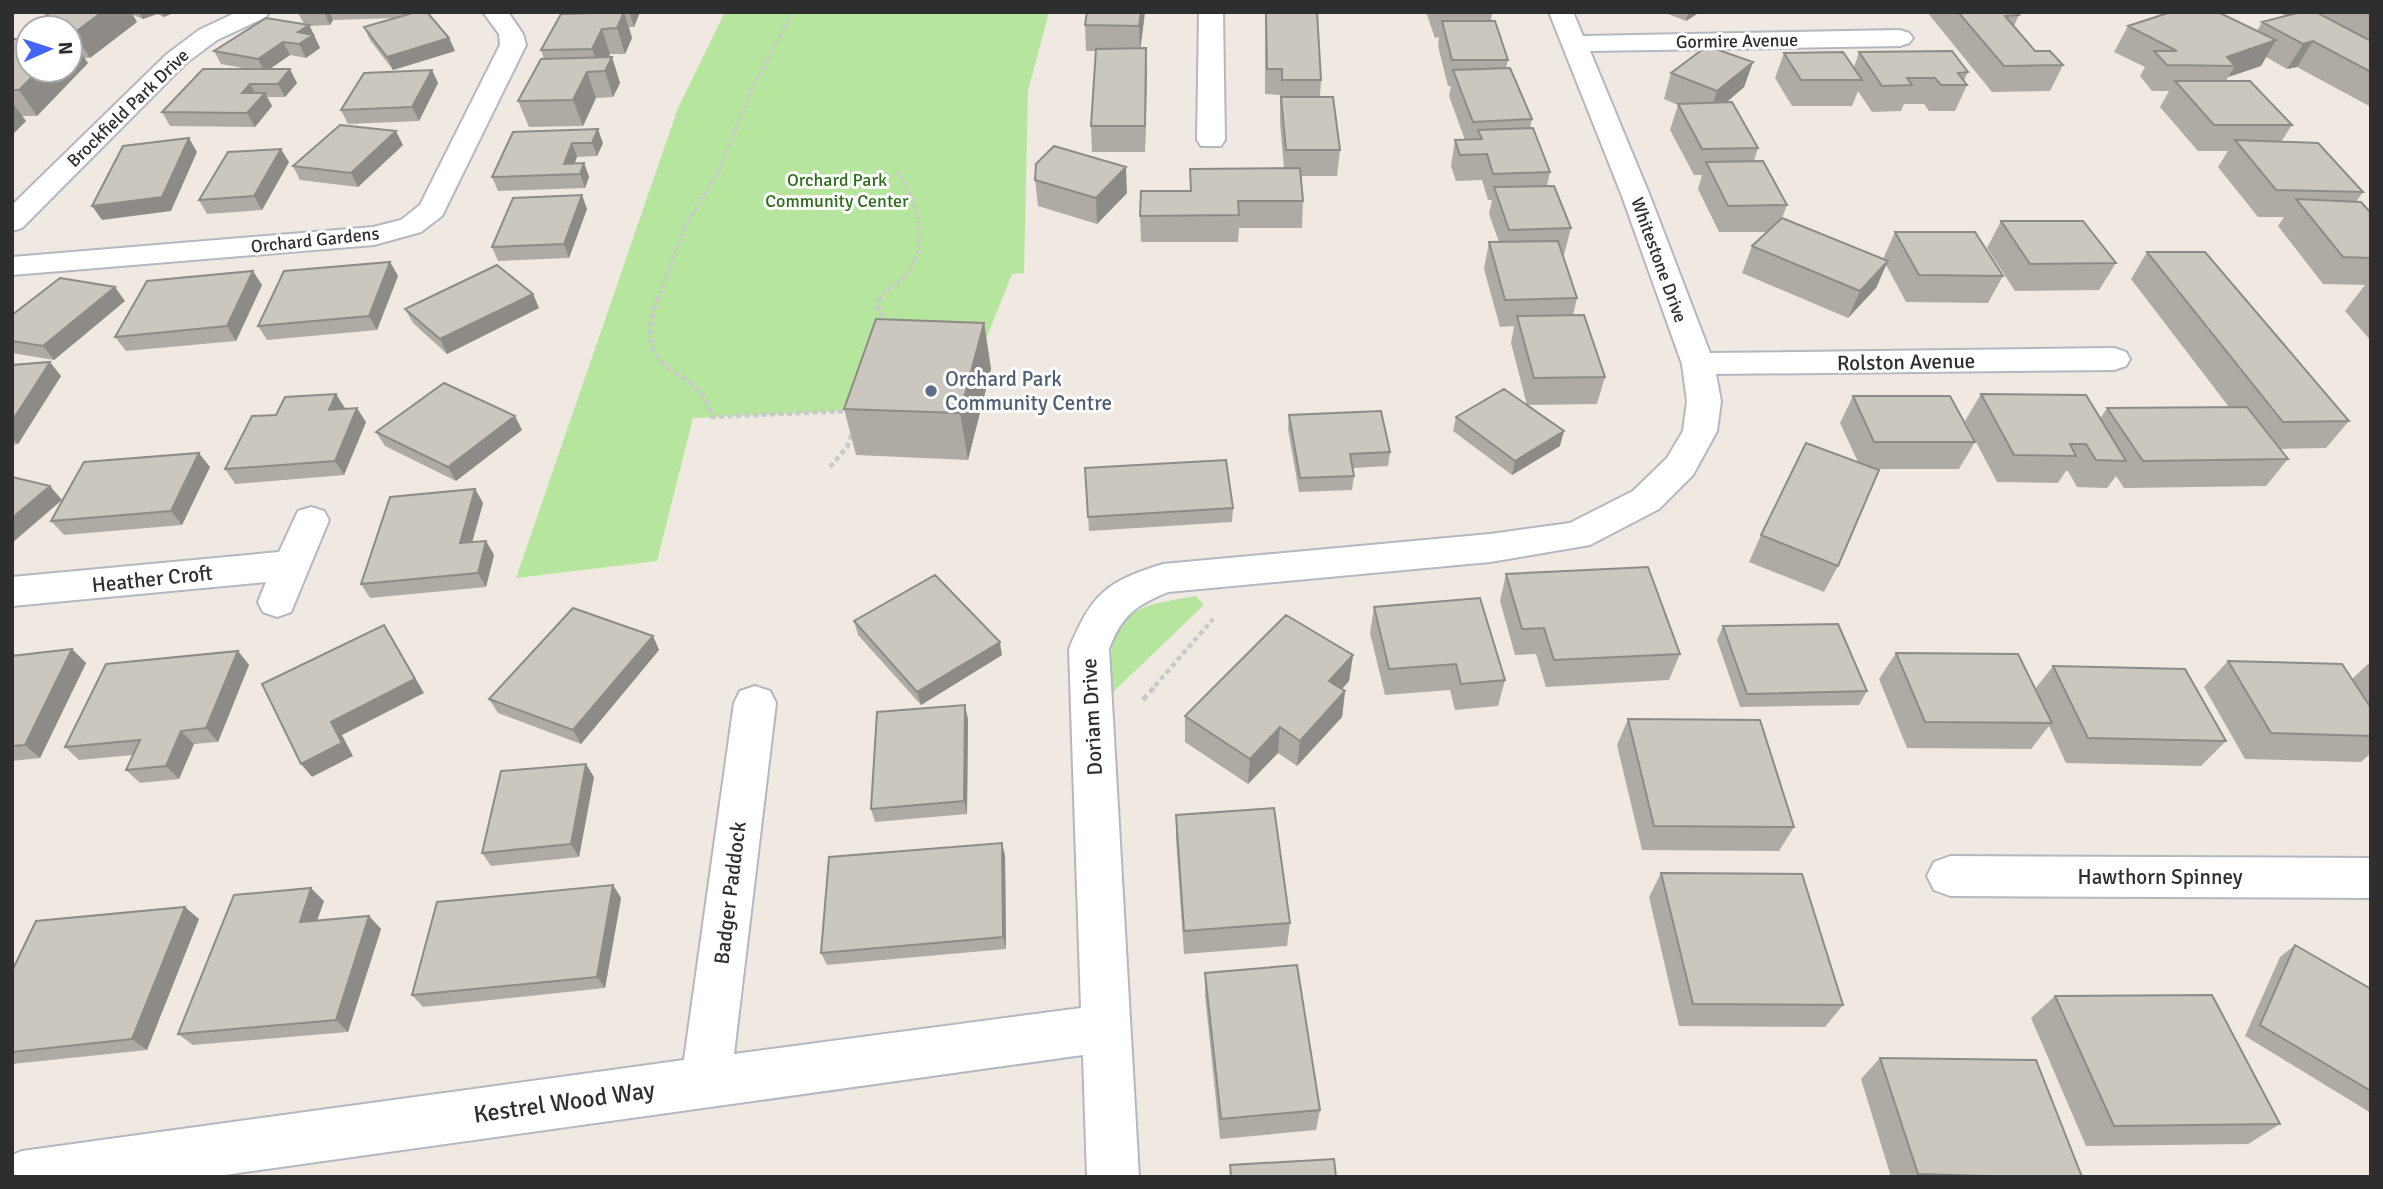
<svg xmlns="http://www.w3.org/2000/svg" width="2383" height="1189" viewBox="0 0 2383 1189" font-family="Signika,sans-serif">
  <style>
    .green { fill: #b6e59e }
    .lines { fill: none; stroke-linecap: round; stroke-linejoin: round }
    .street-casing { stroke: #b4b7c1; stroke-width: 4 }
    .path-far2 { stroke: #c9c9c9; stroke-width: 3.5; stroke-dasharray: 3.5 2.5; stroke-linecap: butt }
    .path-far1 { stroke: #c9c9c9; stroke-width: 4.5; stroke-dasharray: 5 3.5; stroke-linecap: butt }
    .path { stroke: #c9c9c9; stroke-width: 5; stroke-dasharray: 6 4.5; stroke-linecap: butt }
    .street { fill: #fff; fill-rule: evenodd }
    .wall { fill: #afaba4 }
    .shaded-wall { fill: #8e8b86 }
    .building { fill: #cbc7bf; stroke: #8e8b86; stroke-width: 2 }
    .service-dot { fill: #5c6f8a; stroke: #fff; stroke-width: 2.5 }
    .labels { text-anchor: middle; stroke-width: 6; stroke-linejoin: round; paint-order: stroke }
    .far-street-label { font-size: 18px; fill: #2e2e2e; stroke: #fff }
    .far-park-label { font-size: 18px; fill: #2c6e1b; stroke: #fff }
    .street-label { font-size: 21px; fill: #2e2e2e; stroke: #fff }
    .service-label { font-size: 21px; fill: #4e5e75; stroke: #fff; text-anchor: start }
    .near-street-label { font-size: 24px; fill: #2e2e2e; stroke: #fff }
  </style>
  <rect width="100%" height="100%" fill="#efe9e1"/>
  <path class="green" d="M725,12h324l-21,79 -4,182 -12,1 -38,95 -114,-4 -16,46 -151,7 -36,143 -141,17 162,-470z
    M1196,596l8,9 -92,88c0,-16 -3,-38 2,-54 10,-36 52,-37 82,-43z"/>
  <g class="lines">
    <g class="street-casing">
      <path id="street" d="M237,12h32l-3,5 -49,23 -32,24 -163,164 -10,3v-26l155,-151 32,-24z
        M483,12h25l15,22 3,11 -84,171 -21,16 -47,13 -362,30v-18l361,-30 28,-7 19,-15 80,-160 -1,-11z
        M1199,12h24l2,128 -4,6h-20l-4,-6z
        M1549,12h24l10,24 317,-6 9,3 4,5 -4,5 -9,3 -310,5 60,145 60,157 404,-5 12,4 4,7 -4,7 -12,4 -398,4 5,27 -4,30 -24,44 -34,34 -69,36 -100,17 -322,30c-33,14 -46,23 -59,57l30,528h-52l-4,-122 -873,122h-198v-22l10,-4 662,-91 50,-357 6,-12 15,-5 15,5 6,12 -42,351 347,-46 -12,-359c23,-55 36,-67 94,-85l327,-30 80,-11 63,-32 34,-33 16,-27 4,-30 -5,-37 -60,-168z
        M311,507l13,4 5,9 -38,92 -14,5 -14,-5 -5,-10 8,-20 -254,24v-29l267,-25 19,-41z
        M1950,856l421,2v40l-421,-2 -16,-6 -7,-14 7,-14z"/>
    </g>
    <path class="path-far2" d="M658,299l27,-73 33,-54 35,-86 40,-74
      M879,299c7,-9 17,-14 25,-22 28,-30 14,-76 -8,-106"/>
    <path class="path-far1" d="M658,297c-32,86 43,63 54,120l137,-6
      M880,297l-2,13 11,13
      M830,467l17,-20 6,-17
      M1155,686l58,-67"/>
    <path class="path" d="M1143,700l13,-15"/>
    <use href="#street" class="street"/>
  </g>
  <path class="wall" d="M51,12h124l-11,5 -7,-3 -14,5 -10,-4 4,7 -47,36h-6l4,5 -51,53h-15l4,5 -14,14v-96l58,31v-42z
    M299,12h128l22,26 6,13 -62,19 -23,-30 -6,-13 33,-9 -64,2 -3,5 -20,1 10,22 -14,10 -16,-3 -20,14 27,14 -12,14h-18l5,9 -17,21 -85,-1 -8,-14 86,-43 -27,-5 -7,-13 90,-27 -6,-11z
    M562,12h78l-6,15h-5l3,11 -7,16h-15l-1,4 3,-1 8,26 -7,14 -17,1 -13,28 -54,1 -11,-26 26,-42 -3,-9 22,-36z
    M1087,12h58l-5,37 6,-1 -1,104h-53l-1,-26 5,-75h-10l-1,-26z
    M1265,12h52l4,68 -1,17 20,53 -3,26h-36l2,25 -1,27h-63l-1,14h-97l-1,-26 50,-25v-22l94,-1 -4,-45v-28l-15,-1z
    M1426,12h66l-1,9 17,39 -2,8 26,51 -2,10 20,43 -3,14 24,42 -7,27h-1l14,43 -4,17 32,62 -8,27 -70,1 -16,-62 3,-17 -14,1 -16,-58 5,-27h10l-10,-28 3,-14h-4l-6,-20 -26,1 -5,-15 4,-26h10l-16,-44 2,-10h-3l-10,-40 1,-9 -4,1z
    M1663,12h37l-14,9z
    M1927,12h89l3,3 -5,11 21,25 28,14 -13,26 -58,1z
    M2279,12h92v95l-74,-40 -10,2 -21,-12 -5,9 -33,11 -2,4 66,44 -11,17 82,50 -7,10 15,11v128l-26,-30 20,-26 -42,-1 -45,-58 6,-9h-26l-40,-50 10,-16h-30l-38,-44 9,-16h-17l-12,-15 5,-9 -31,-15 14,-26 129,5 5,-9 24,-6z
    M1859,52l109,20 -4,9 3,4 -12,26h-26l-5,-7h-20l-3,7 -29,1 -14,-21 -6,15h-60l-17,-28 9,-25 70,14z
    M1753,62l-9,25 -18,16 32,45 -4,13 33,44 -5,13 101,41 12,-27 108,44 -15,27 -82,-1 -20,-37 -10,23 -28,30 -106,-45 10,-27 15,-14h-48l-21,-43 4,-14h-8l-24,-45 8,-25 -14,-6 7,-26z
    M432,70l6,13 -19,38 -71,3 -7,-14z
    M513,132l90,11 -6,13 -20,1 -2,6h9l5,14 -4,11 -87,3 -6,-14z
    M403,145l-45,42 -58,-7 -7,-14z
    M289,162l-27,48 -55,4 -8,-14z
    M1035,180l92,13 -30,31 -59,-18z
    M587,209l-18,49 -71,3 -6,-14z
    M2001,221l115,42 -17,27 -84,1 -28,-43z
    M2147,252l202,169 -23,27 -46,1 8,10 -22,27 -142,2 -8,-12 -9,12 -30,-1 -9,-16h-2l-8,12 -61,-1 -32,-61 16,-27 119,25 7,-11 122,-1 -98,-128z
    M390,262l8,14 -21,54 -110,10 -9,-14z
    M262,285l-26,56 -110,10 -11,-14z
    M533,294l6,14 -92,46 -34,-31 -8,-14z
    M125,301l-71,59 -42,-7v-38z
    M984,323l7,46 -23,91 -112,-5 -12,-46z
    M12,365l49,11 -43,68 -6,1z
    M1853,396l122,46 -16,27h-83l-38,97 -14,26 -75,-30 12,-27 97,-73 -18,-39z
    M345,408l21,14 -22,53 -109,9 -10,-15 51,-54z
    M1289,415l101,37 -2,14 -35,2 1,8 -2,14 -53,2 -11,-63z
    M1456,417l104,29 -48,29 -59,-44z
    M522,430l-66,51 -71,-35 -9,-14z
    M210,467l-28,58 -118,10 -13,-14z
    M1085,468l148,40 -1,14 -143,9z
    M475,489l8,14 -11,39 14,-1 8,14 -8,32 -116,11 -9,-14z
    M1506,574l174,80 -11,26 -123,7 -10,-33 -21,1 -15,-54z
    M1374,607l131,73 -7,26 -43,4 -5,-20 -65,5 -15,-62z
    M854,621l148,34 -81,50 -63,-70z
    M1723,626l144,65 -8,14 -119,2 -23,-67z
    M653,636l6,14 -78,94 -83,-31 -9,-14z
    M72,649l14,14 -46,95 -28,3v-105z
    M238,651l11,14 -31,77 -24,2 -15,35 -39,4 -14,-13 7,-15 -54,5 -14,-13z
    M1896,653l139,36 18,-23 173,75 -25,25 -135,-3 -17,-37 -18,23 -124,-1 -28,-69z
    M1353,655l-4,26 -7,8 3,2 -3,26 -45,49 -19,-13 -30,31 -63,-42v-26z
    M2228,661l124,18 19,-18v92l-10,9 -116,-3 -41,-72z
    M968,719l-1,95 -92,8 -4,-13z
    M1628,719l166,108 -15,24 -137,-1 -25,-105z
    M594,777l-15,80 -88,9 -9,-13z
    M1176,815l114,108 -3,23 -103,8 -8,-115z
    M1002,843l3,13 1,93 -179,16 -6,-12z
    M1661,873l182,132 -18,22 -146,-1 -30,-129z
    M613,885l8,13 -16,90 -182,19 -11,-12z
    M324,901l-7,20 52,-5 12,13 -33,103 -155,13 -15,-11z
    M199,919l-52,131 -135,14v-93z
    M2295,945l76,44v124l-126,-77 35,-79z
    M1205,973l115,137 -4,20 -96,9 -15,-144z
    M2055,996l225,128 -32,20 -162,2 -55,-128z
    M1880,1058l202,119h-191l-30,-98z"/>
  <path class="shaded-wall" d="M102,12h29l6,10 -47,36 -16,-25z
    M139,12h17l1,2 -14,5z
    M161,12h14l-11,5z
    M324,12h6l3,8 -3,5z
    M624,12l8,26 -7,16 -8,-26z
    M629,12h11l-6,15z
    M1141,12h4l-5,40 -1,-26z
    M1688,12h12l-14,9z
    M309,25l11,23 -14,10 -7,-14 -1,-12z
    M602,29l8,25 -8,17 -2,1 -8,-23z
    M71,38l17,25 -51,53 -18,-26 20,-20h31v-31z
    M449,38l6,13 -62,19 -6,-13z
    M2276,40l-15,26 -33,11 7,-11 -8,-9z
    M2313,41l-16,26 -10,2 16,-25z
    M283,42l7,13 -25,17 -7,-13z
    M1146,48l1,26 -2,78v-26z
    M612,57l8,26 -7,14 -8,-26z
    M1753,62l-9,25 -35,30 8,-26z
    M290,69l7,14 -12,14 -7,-13z
    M432,70l6,13 -19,38 -7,-14z
    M587,72l9,26 -13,28 -10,-26z
    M250,84l8,13 -16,-4z
    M265,93l7,13 -17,21 -8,-14z
    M12,102l14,19 -14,14z
    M598,129l5,14 -6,13 -5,-13z
    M396,131l7,14 -45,42 -7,-14z
    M189,138l8,14 -26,59 -69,9 -10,-14z
    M572,143l5,14 -7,17 -6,-10z
    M281,149l8,13 -27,48 -8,-14z
    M584,163l5,14 -4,11 -5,-14z
    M1126,167l1,26 -30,31 -1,-26z
    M582,195l5,14 -18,49 -5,-14z
    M1888,261l-12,27 -28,30 12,-27z
    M390,262l8,14 -21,54 -8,-14z
    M253,271l9,14 -26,56 -9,-15z
    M115,287l10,14 -71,59 -11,-14z
    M533,294l6,14 -92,46 -7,-15z
    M984,323l7,46 -23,91 -8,-47z
    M50,362l11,14 -43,68 -6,-7v-16z
    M336,394l9,14 -7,16 -9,-14z
    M357,408l9,14 -22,53 -9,-14z
    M515,416l7,14 -66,51 -8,-14z
    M1564,431l-4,15 -48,29 3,-14z
    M199,453l11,14 -28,58 -11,-14z
    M50,486l12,14 -50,43v-25z
    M475,489l8,14 -15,54 -8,-14z
    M486,541l8,14 -8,32 -8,-14z
    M384,625l9,14 31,54 -82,42 11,21 -41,21 -11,-13 30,-42z
    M653,636l6,14 -78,94 -8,-14z
    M1000,642l2,13 -81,50 -4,-13z
    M72,649l14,14 -46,95 -15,-13z
    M238,651l11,14 -31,77 -12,-14z
    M1353,655l-4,26 -23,26 3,-26z
    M1345,691l-3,26 -45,49 3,-25z
    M965,705l3,14 -1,95 -3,-13z
    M1280,727l-2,26 -30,31 2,-25z
    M181,731l13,13 -15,35 -13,-13z
    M586,764l8,13 -15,80 -8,-13z
    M1002,843l3,13 1,93 -3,-12z
    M613,885l8,13 -16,90 -8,-11z
    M311,888l13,13 -12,33 -12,-12z
    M185,907l14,12 -52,131 -15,-11z
    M369,916l12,13 -33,103 -12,-12z"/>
  <path class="building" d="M51,12h51l-28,21 -4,-1v-4h-41z
    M416,12h11l22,26 -62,19 -23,-30z
    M624,12l-7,16 -15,1 -10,20 -51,1 20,-36z
    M1087,12h54l-2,14 -54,-1z
    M1266,12h51l4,68h-39v-11h-15z
    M1958,12h58l3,3 -14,1 30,35h15l13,14 -59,1z
    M2171,12h47l58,28 -49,17 8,9 -68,-1 -13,-14h23l-49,-25z
    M2301,12h15l55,29v31l-58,-31 -10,3 -41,-22z
    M266,18l43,7 -11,7 15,3 -14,9 -16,-2 -25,17 -44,-8z
    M1442,21h53l13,39h-56z
    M12,39h16v31h11l-20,20h-7z
    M1707,46l46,16 -36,29 -46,-18z
    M1146,48l-1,78h-54l5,-77z
    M1952,51l16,21 -10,1 9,12h-26l-6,-7h-28l5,7 -30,1 -23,-34z
    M1843,52l19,28h-61l-17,-27z
    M612,57l-7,14 -18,1 -14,28 -55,1 23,-42z
    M1510,68l22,51 -59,3 -20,-52z
    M203,69h87l-12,15h-28l-8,9h23l-18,20 -85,-1z
    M432,70l-20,37 -71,3 23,-37z
    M2175,81h75l42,44h-78z
    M1281,97h52l7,53h-54z
    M1732,102l26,46 -56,1 -24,-45z
    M340,125l56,6 -45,42 -58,-7z
    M1533,128l17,44 -57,2 -6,-20 -27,1 -5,-15 27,-1 -4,-9z
    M598,129l-6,14h-20l-8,21 20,-1 -4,11 -88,3 21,-45z
    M189,138l-27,59 -70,9 31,-60z
    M2235,140l83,3 45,49 -87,-2z
    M1054,146l72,21 -30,31 -61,-18 1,-16z
    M281,149l-27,47 -55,4 29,-48z
    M1763,161l24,44 -59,1 -22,-44z
    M1300,168l3,33h-65l1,14 -99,1 1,-25h50l-1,-22z
    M1554,186l17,42 -62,2 -15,-43z
    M582,195l-18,49 -72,3 21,-49z
    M2296,199l65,3 10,11v45l-28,-1z
    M1782,218l106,43 -28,30 -108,-45z
    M2001,221h82l33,42 -86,1z
    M1895,232h80l28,44 -84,-1z
    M1558,241l19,57 -72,2 -16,-58z
    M2147,252h58l144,169 -66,1z
    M390,262l-21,54 -111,10 26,-55z
    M497,265l36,29 -93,45 -35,-30z
    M253,271l-26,55 -112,11 32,-56z
    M60,278l55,9 -72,59 -31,-5v-26z
    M1584,315l21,62 -71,1 -17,-62z
    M876,319l108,4 -24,90 -116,-4z
    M50,362l-21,33 -17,26v-56z
    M444,383l71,33 -67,51 -72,-35z
    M1504,389l60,42 -49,30 -59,-44z
    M336,394l-7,16 28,-2 -22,53 -110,8 27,-53 24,-1 9,-18z
    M1981,394l105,1 40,66 -30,-1 -10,-16h-16l6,12 -62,-1z
    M1853,396h97l25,46h-101z
    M2247,407l41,52 -145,2 -36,-53z
    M1381,411l9,41 -40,2 4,22 -54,2 -11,-63z
    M1806,443l73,27 -41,96 -77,-31z
    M199,453l-28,58 -120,10 33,-59z
    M1226,460l7,48 -145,9 -3,-49z
    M12,477l38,9 -38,32z
    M475,489l-15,54 26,-2 -8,32 -117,11 29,-87z
    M1648,567l32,87 -126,6 -10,-32 -22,1 -16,-55z
    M935,575l65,67 -83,50 -63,-71z
    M1480,598l25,82 -44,4 -5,-20 -67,5 -15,-62z
    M573,608l80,28 -80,94 -84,-31z
    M1286,615l67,40 -24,26 16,10 -45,50 -20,-14 -30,32 -65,-43z
    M1838,624l29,67 -120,3 -24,-68z
    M384,625l31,54 -84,43 11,21 -41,21 -39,-80z
    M72,649l-47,96 -13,1v-90z
    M238,651l-32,77 -25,3 -15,35 -40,4 14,-30 -75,7 41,-83z
    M1896,653l122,1 34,69 -127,-1z
    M2228,661l114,3 29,44v28l-100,-3z
    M2053,666l132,3 41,72 -138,-3z
    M965,705l-1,96 -93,8 6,-97z
    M1628,719l132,1 34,107 -140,-1z
    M586,764l-15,80 -89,9 19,-82z
    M1274,808l16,115 -106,8 -8,-116z
    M1002,843l1,94 -182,16 8,-96z
    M1661,873l141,1 41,131 -150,-1z
    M613,885l-16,92 -185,18 25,-93z
    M311,888l-11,34 69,-6 -33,104 -158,14 56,-139z
    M185,907l-53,132 -120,13v-81l24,-50z
    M2295,945l76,44v102l-111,-66z
    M1297,965l23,145 -99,9 -16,-146z
    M2212,995l68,129 -166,2 -59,-130z
    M1880,1058l156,2 46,117h-61l-103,-3z
    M1334,1159l2,18h-105l-1,-12z"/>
  <circle class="service-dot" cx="931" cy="391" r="7"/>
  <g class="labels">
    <g class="far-street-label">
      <text transform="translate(1737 41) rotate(-1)" y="6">Gormire Avenue</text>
      <text transform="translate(128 108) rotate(-44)" y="6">Brockfield Park Drive</text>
      <text transform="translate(315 240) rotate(-6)" y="6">Orchard Gardens</text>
      <text transform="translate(1659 260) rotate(70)" y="6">Whitestone Drive</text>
    </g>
    <g class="far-park-label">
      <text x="837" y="186">Orchard Park<tspan x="837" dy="21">Community Center</tspan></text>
    </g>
    <g class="street-label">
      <text transform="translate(1906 362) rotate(-1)" y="7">Rolston Avenue</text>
      <text transform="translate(152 579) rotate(-6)" y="7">Heather Croft</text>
      <text transform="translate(1092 717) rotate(-93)" y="7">Doriam Drive</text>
      <text x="2160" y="884">Hawthorn Spinney</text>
      <text transform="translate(730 893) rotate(-83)" y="7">Badger Paddock</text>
    </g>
    <g class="service-label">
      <text x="945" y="386">Orchard Park<tspan x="945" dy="24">Community Centre</tspan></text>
    </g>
    <g class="near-street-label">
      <text transform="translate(564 1102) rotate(-8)" y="8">Kestrel Wood Way</text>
    </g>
  </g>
  <rect width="2383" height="1189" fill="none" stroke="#2e2e2e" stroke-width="28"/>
  <g transform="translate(49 49) rotate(87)"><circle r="33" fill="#ffffff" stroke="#ababab" stroke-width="2"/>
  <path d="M0-5L12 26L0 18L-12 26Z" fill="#4264fb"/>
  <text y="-10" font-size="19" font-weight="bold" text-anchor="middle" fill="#2e2e2e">N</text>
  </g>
</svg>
